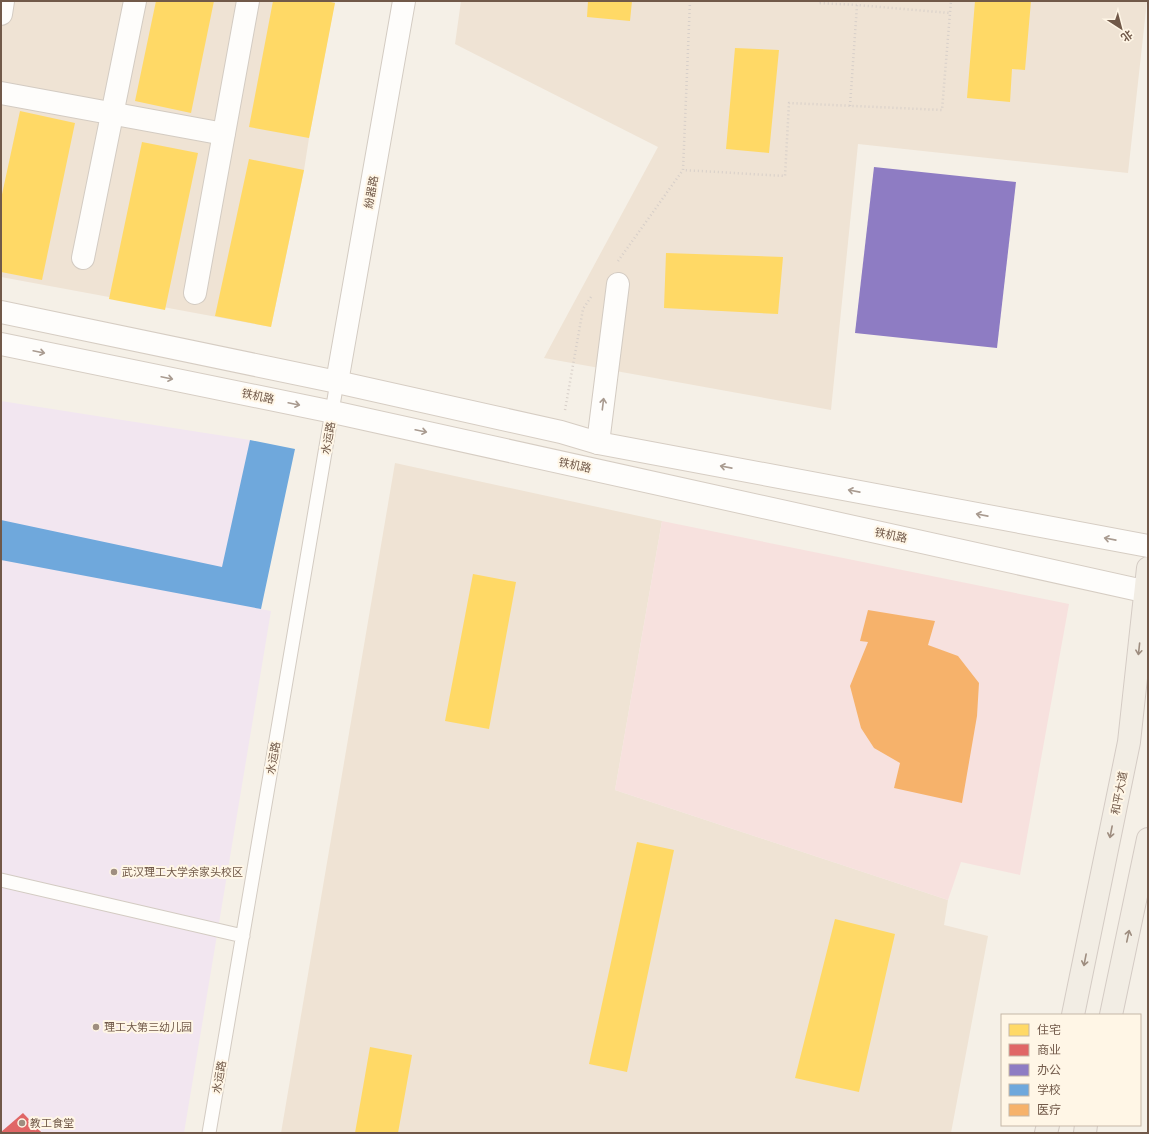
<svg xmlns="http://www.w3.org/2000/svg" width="1149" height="1134" viewBox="0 0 1149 1134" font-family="'Varela Round','Noto Sans SC',sans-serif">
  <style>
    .residential { fill: #efe3d4 }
    .education { fill: #f2e6f0 }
    .medical { fill: #f7e1de }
    .homes { fill: #ffd966 }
    .shops { fill: #e06666 }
    .offices { fill: #8e7cc3 }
    .schools { fill: #6fa8dc }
    .health { fill: #f6b26b }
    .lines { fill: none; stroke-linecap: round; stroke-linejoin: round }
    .service-casing { stroke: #d3cbc2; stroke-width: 15 }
    .minor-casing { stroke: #d3cbc2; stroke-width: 24 }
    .secondary-casing { stroke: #d6cdc3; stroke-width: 24 }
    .primary-casing { stroke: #d4cbc4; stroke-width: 24 }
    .path { stroke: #d7cfc9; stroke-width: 2.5; stroke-dasharray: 1 3; stroke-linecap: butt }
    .service { stroke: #fefdfb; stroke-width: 13 }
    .minor { stroke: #fefdfb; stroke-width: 22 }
    .secondary { stroke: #fefdfb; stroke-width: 22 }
    .primary { stroke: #f2ede4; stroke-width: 22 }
    .oneway { stroke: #a99b90 }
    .oneway2 { stroke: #9e8d7f }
    .poi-dot { fill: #9f8e80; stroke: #fff6e6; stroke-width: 1.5 }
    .labels { text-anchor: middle; stroke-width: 4; stroke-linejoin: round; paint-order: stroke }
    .street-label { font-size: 11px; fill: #715949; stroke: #fff6e6 }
    .poi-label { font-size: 11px; fill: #715949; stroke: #fff6e6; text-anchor: start }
  </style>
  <rect width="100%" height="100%" fill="#f5f0e7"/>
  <path class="residential" d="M1,1h334l-26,137 -5,32 -33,157 -270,-50z
    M461,1h686l-19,172 -270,-29 -27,266 -287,-52 114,-211 -203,-103z
    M395,463l267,58 -47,269 333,110 -4,25 44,11 -37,197h-670z"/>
  <path class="education" d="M1,401l249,39 11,169 10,2 -87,522h-183z"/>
  <path class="medical" d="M662,521l407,83 -49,271 -59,-13 -13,38 -333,-110z"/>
  <path class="homes" d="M156,1h58l-23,112 -56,-12z
    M273,1h53l9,2 -26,135 -60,-11z
    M588,1h44l-2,20 -43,-4z
    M975,1h56l-6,69 -13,-1 -2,33 -43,-4z
    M735,48l44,2 -10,103 -43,-4z
    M20,111l55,12 -33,157 -41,-8v-73z
    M142,142l56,11 -33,157 -56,-11z
    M249,159l55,11 -33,157 -56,-11z
    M666,253l117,4 -5,57 -114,-6z
    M473,574l43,8 -27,147 -44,-8z
    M637,842l37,8 -47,222 -38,-8z
    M835,919l60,15 -36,158 -64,-14z
    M370,1047l42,8 -14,78h-43z"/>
  <path class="shops" d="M23,1113l19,20h-41v-1z"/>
  <path class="offices" d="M874,167l142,15 -19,166 -142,-15z"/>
  <path class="schools" d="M250,440l45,9 -34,160 -260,-49v-40l221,47z"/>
  <path class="health" d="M868,610l67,11 -7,24 30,11 21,27 -2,33 -15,87 -68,-15 6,-25 -26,-15 -13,-20 -11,-42 18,-44 -8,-1z"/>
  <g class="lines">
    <g class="service-casing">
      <path id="service" d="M1,880l242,56
        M209,1133l128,-751"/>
    </g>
    <g class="minor-casing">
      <path id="minor" d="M1,14l2,-13
        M1,93l223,41
        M83,258l52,-257
        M195,293l53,-292
        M337,382l67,-381
        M598,443l20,-159"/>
    </g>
    <g class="secondary-casing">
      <path id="secondary" d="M1,312l336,70 224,50 37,11 550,103
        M1,344l332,68 815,180"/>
    </g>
    <g class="primary-casing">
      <path id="primary" d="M1073,1015l56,-273 19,-174
        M1111,1015l37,-176
        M1046,1133l2,-8
        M1085,1133l1,-8"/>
    </g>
    <path class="path" d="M690,1l-7,169 102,6 4,-73 153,7 9,-109
      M819,1l-1,2 39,2
      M850,106l7,-101 93,8
      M618,261l65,-91
      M565,410l18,-101 8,-12"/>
    <use href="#service" class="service"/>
    <use href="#minor" class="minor"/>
    <use href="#secondary" class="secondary"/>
    <use href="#primary" class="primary"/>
  </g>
  <defs><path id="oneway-shaft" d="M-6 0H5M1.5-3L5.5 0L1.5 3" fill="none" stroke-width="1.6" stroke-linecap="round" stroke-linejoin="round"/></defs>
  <g class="oneway">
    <use href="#oneway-shaft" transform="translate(39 352) rotate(12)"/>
    <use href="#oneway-shaft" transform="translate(167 378) rotate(12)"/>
    <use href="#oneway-shaft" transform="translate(294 404) rotate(12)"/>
    <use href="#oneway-shaft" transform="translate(603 404) rotate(-83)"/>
    <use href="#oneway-shaft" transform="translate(421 431) rotate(12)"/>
    <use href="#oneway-shaft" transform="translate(726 467) rotate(-169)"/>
    <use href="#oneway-shaft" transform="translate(854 491) rotate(-169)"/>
    <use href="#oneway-shaft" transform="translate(982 515) rotate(-169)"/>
    <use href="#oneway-shaft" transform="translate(1110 539) rotate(-169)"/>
  </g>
  <g class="oneway2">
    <use href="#oneway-shaft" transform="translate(1139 649) rotate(96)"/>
    <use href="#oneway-shaft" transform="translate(1111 832) rotate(101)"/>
    <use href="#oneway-shaft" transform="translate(1128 936) rotate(-78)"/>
    <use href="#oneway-shaft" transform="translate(1085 960) rotate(101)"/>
  </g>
  <g class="poi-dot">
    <circle cx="114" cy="872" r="4"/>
    <circle cx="96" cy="1027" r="4"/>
    <circle cx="22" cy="1123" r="4"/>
  </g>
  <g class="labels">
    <g class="street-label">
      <text transform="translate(371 192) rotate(-80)" y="4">紛器路</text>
      <text transform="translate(258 396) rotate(12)" y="4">铁机路</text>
      <text transform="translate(328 438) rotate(-80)" y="4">水运路</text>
      <text transform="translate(575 465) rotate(12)" y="4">铁机路</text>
      <text transform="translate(891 535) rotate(12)" y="4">铁机路</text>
      <text transform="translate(273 758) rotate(-80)" y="4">水运路</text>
      <text transform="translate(1119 793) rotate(-79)" y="4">和平大道</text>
      <text transform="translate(219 1077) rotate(-80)" y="4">水运路</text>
    </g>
    <g class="poi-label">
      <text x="122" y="876">武汉理工大学余家头校区</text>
      <text x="104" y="1031">理工大第三幼儿园</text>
      <text x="30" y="1127">教工食堂</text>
    </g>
  </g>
  <rect width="1149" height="1134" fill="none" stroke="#715949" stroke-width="4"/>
  <rect x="1001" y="1014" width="140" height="112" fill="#fff6e6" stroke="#c6b7a7"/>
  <rect x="1009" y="1024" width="20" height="12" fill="#ffd966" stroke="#c6b7a7"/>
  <text x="1037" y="1034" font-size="12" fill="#715949">住宅</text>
  <rect x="1009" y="1044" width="20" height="12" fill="#e06666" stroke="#c6b7a7"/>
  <text x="1037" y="1054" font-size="12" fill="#715949">商业</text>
  <rect x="1009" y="1064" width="20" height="12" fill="#8e7cc3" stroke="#c6b7a7"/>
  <text x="1037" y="1074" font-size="12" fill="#715949">办公</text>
  <rect x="1009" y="1084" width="20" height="12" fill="#6fa8dc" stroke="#c6b7a7"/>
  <text x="1037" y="1094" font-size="12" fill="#715949">学校</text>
  <rect x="1009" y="1104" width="20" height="12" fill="#f6b26b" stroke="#c6b7a7"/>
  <text x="1037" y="1114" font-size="12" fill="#715949">医疗</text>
  <g transform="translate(1121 28) rotate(144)" stroke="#fff6e6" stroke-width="3" paint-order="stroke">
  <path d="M0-3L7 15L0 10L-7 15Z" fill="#715949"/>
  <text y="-6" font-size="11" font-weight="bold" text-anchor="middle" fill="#715949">北</text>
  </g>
</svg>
